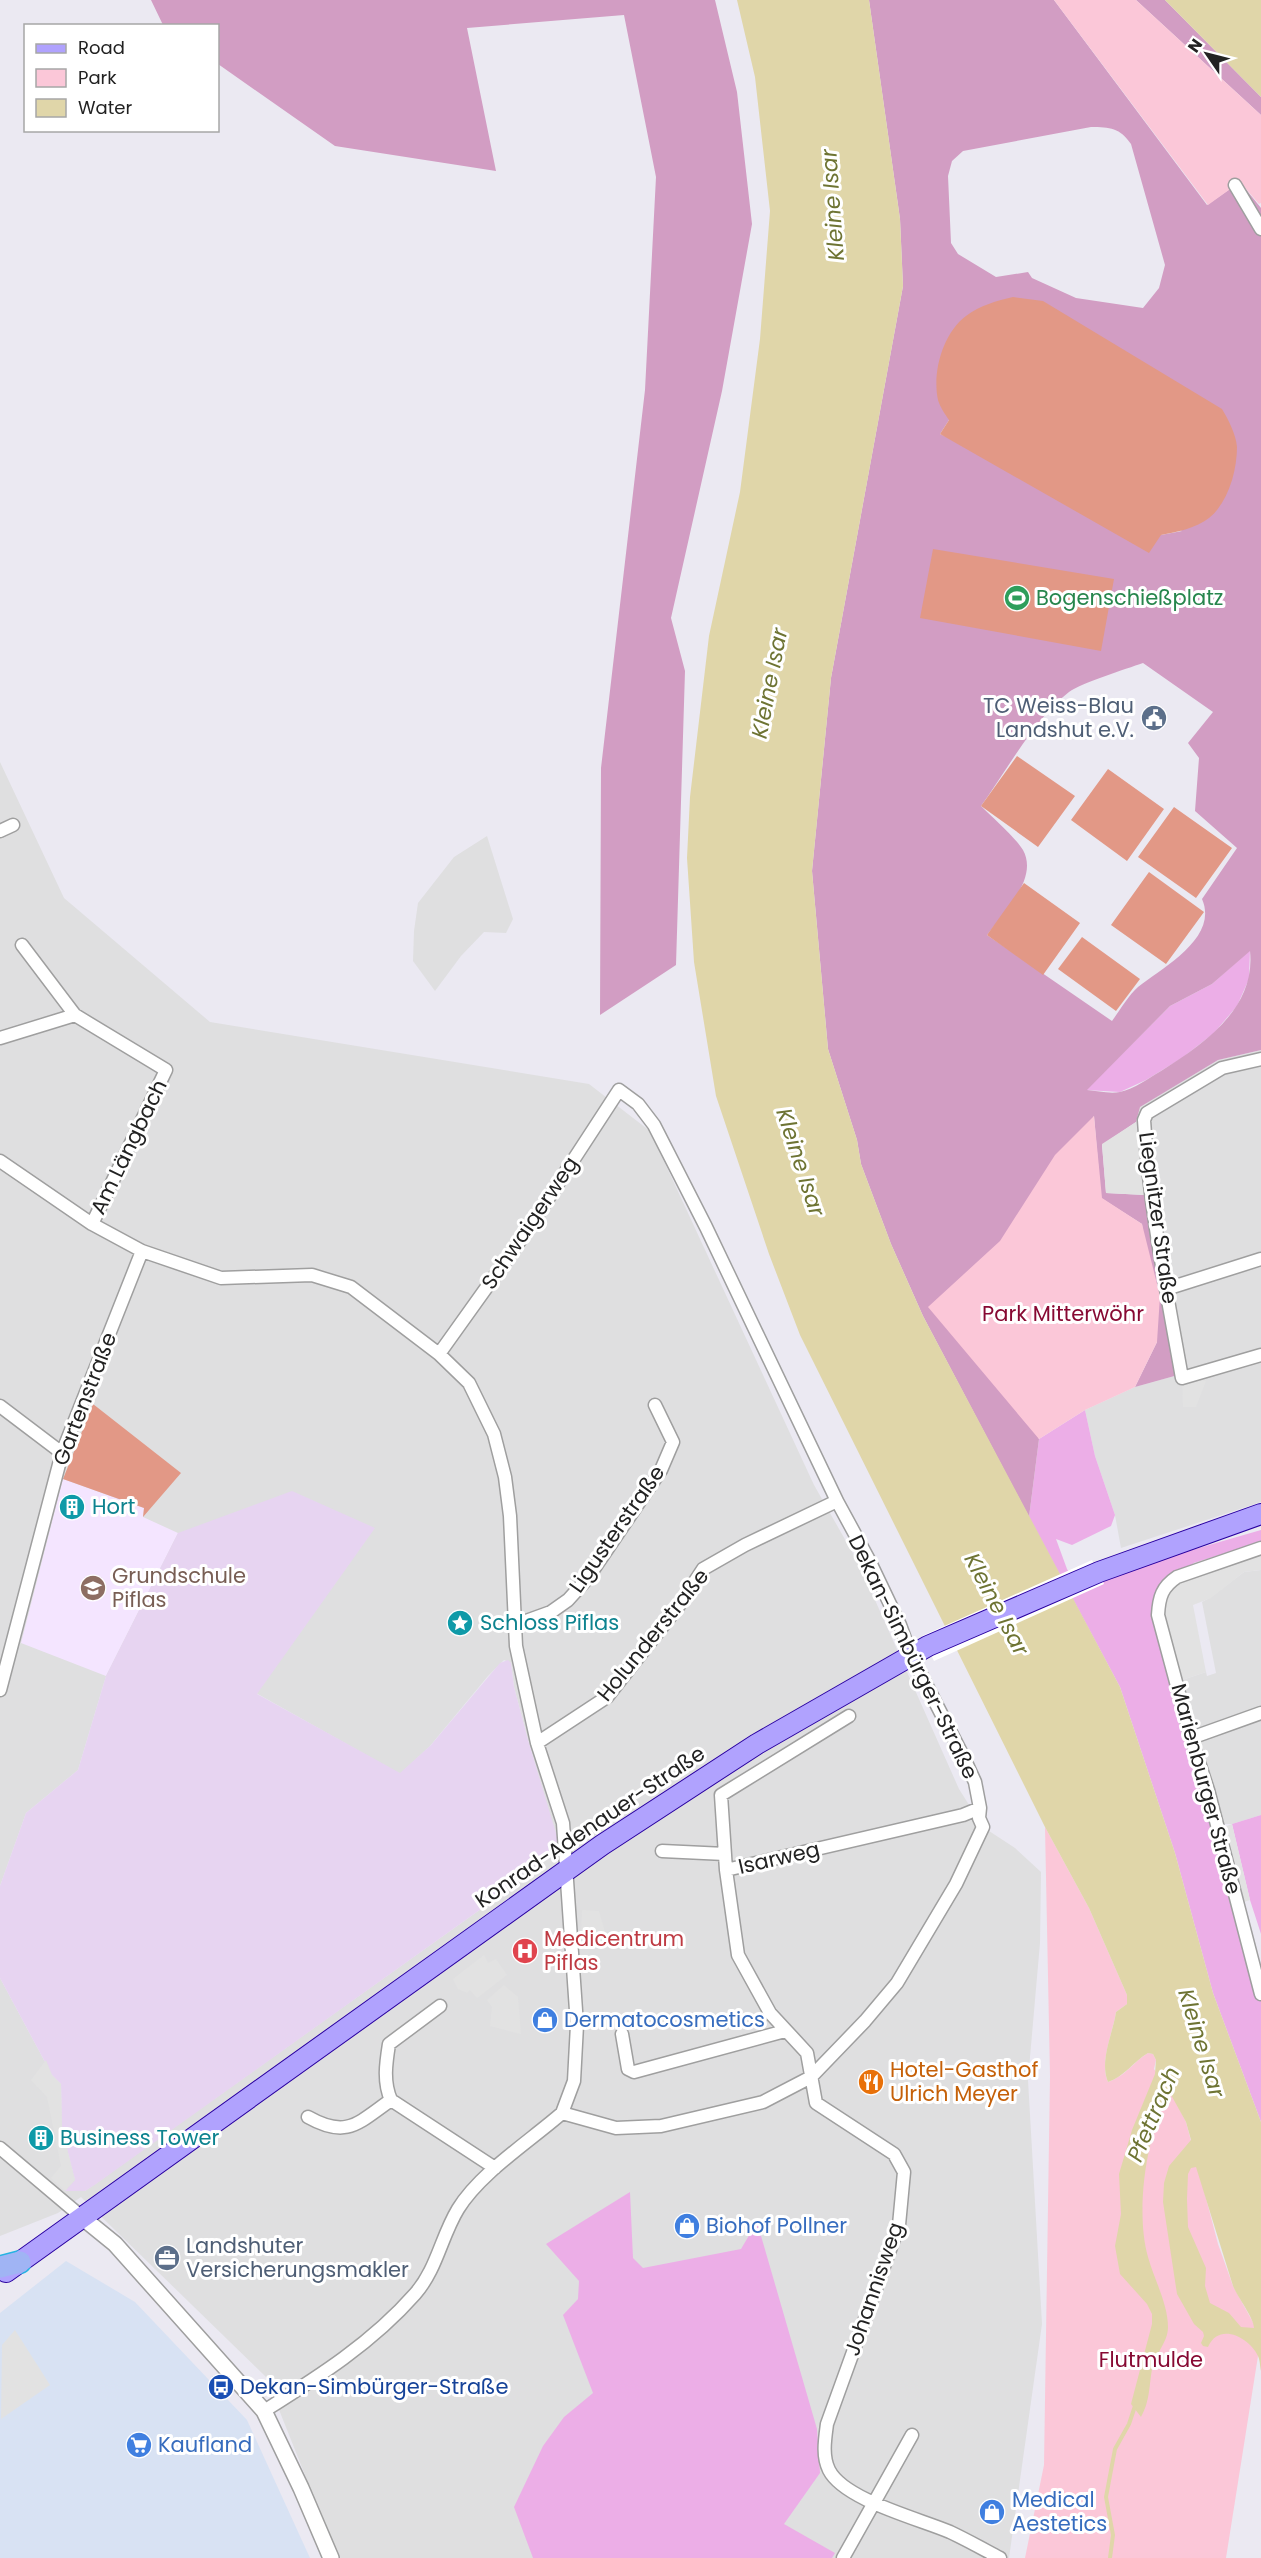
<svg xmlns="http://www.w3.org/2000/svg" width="1261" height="2558" viewBox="0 0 1261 2558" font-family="Poppins,sans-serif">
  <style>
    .residential { fill: #dfdfe0 }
    .commercial { fill: #d8e2f3 }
    .education { fill: #f4e5ff }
    .farmland { fill: #e7d4f1 }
    .grass { fill: #ecaee7 }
    .forest { fill: #d29dc3; fill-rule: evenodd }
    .park { fill: #fbc7d8 }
    .pitch { fill: #e29886 }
    .parking { fill: #e2e2e2 }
    .water { fill: #e0d6a9; fill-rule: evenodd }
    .pier { fill: #fff }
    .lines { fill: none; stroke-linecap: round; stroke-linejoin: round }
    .stream { stroke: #e0d6a9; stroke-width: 4 }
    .minor-casing { stroke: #9f9f9f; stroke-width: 15 }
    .tertiary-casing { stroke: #9f9f9f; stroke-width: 18 }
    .primary-casing { stroke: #2900a0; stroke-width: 22 }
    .trunk-casing { stroke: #25b3e1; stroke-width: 24 }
    .minor { stroke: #fff; stroke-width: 12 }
    .tertiary { stroke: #fff; stroke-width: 15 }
    .primary { stroke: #b0a2fe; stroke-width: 20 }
    .trunk { stroke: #a0b4f4; stroke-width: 21 }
    .labels { text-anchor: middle; stroke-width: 6; stroke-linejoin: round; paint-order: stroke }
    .leisure-label { font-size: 21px; fill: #27864d; stroke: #fff; text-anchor: start }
    .service-label { font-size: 21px; fill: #4e5e75; stroke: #fff; text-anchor: end }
    .street-label { font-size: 21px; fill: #222; stroke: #fff }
    .park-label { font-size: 21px; fill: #870933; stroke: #fff }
    .culture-label { font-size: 21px; fill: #0d838f; stroke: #fff; text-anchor: start }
    .education-label { font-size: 21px; fill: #785e54; stroke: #fff; text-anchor: start }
    .health-label { font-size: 21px; fill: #be3a42; stroke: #fff; text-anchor: start }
    .shop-label { font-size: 21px; fill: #366cbe; stroke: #fff; text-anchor: start }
    .food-label { font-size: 21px; fill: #c56008; stroke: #fff; text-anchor: start }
    .transit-label { font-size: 21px; fill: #164399; stroke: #fff; text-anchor: start }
    .water-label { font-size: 22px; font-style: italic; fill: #6e7433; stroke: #fff }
  </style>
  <rect width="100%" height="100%" fill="#ebe9f2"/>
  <path class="residential" d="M0,762l64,136 146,124 379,62 61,47 164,354 45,79 100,225 24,38 32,21 26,24 -1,71 -12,137 14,244 -33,234h-671l-72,-181 -185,-180 -23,16 -58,23v-258l52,97 9,9 1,45 13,51 10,11 396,-282 40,-35 31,-22 6,-9 -30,-103 -14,-53 -3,-24 -7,-3 -16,16 -58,70 -30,28 -144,-81 118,-165 -268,148 -28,94 -52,43 -26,73z
    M487,836l26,83 -7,14 -22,-1 -23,24 -26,35 -22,-30 1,-30 4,-28 36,-46z
    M1261,1050v452l-140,46 -6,-33 -20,-59 -10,-46 50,-23 43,-12 -33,-180 -9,-73 3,-15 79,-47z
    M1261,1570v141l-70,23 -15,-52 30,-10 1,4 9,-3 -14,-71 9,-5 33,-25z
    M1261,1716v99l-29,9h-14l-20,-81 6,-6z"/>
  <path class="commercial" d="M66,2261l69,41 112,118 63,138h-310v-245z"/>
  <path class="education" d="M63,1479l81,29 -1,9 35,16 -72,143 -85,-33z"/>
  <path class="farmland" d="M292,1491l83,37 -118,166 143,79 31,-28 69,-82 8,-3 3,3 3,24 14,53 31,103 -7,9 -31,22 -40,35 -385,275 -11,7h-20l10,-11 -13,-51 -1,-45 -9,-9 -52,-97v-92l26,-73 52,-43 28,-94 72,-143z"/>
  <path class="grass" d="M1250,950l-1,29 -12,27 -23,27 -32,25 -36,22 -26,12 -34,-2 84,-84 42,-22z
    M1085,1410l10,46 20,59 -4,11 -39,19 -16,-6 11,30 12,21 30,-16 152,-44v12l-67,21 -18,13 -17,23 102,395v128l-48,-129 -38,-140 -55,-166 -91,-170 10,-78z
    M1261,1815v119l-11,-34 -18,-76z
    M630,2192l3,66 10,10 98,-19 16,-27 60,207 3,44 -36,51 51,29 -3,5h-299l-19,-51 29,-61 21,-29 29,-24 -30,-78 15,-16 1,-18 -33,-37z"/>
  <path class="forest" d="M151,0h564l22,92 15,132 -30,167 -51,227 14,53 -9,294 -76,50 1,-247 44,-378 11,-213 -32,-162 -157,13 29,143 -161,-25 -117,-82v-38l-55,-1z
    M869,0h185l153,205 33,-23 21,26v842l-43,10 -78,47 -4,15 -34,23 4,48 39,2 33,180 -43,12 22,-45 -15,-118 -41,-26 -7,-82 -114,205 59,118 -10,78 -106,-201 -32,-72 -30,-80 -4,-24 -29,-91 -16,-178 19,-193 72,-392 -3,-67zM1091,127c19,0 29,1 40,17l34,121 -6,23 -16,20 -67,-10 -44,-20 -4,-6 -32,5 -38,-23 -7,-11 -3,-67 4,-15 11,-10zM949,420l233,111 -21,4 -221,-101zM1143,663l70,49 -25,31 11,15 -4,53 42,37 -35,51c17,39 -39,68 -64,88 -10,9 -18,23 -26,34l-125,-86c16,-22 52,-56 36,-85 -7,-12 -31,-33 -42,-44 26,-36 54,-88 88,-114 12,-9 57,-23 74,-29zM1250,951c6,57 -46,93 -89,120 -12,7 -27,18 -41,21 -10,2 -23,-1 -33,-2l83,-84 42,-22z
    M1136,0h29l96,97v18z"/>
  <path class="park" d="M1054,0h82l125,115v88l-2,1 -19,-22 -32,23z
    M1094,1116l8,82 40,26 18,72 -3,46 -22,45 -50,23 -46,29 -111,-132 72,-66 55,-86z
    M1045,1827l44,81 38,87v9l-11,8c-3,20 -17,51 -8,70 19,-7 24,-19 40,-29l5,1 3,6 -2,9 20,29 12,24 32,122 15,42 22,40 3,30 -32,202h-201l19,-93 6,-389z"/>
  <path class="pitch" d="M1013,297l30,4 179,108c6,10 14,25 15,38 0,24 -9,56 -28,71 -13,10 -32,14 -48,17l-12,18 -209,-119 9,-14c-4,-6 -9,-13 -11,-20 -6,-28 5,-67 28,-84 14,-11 31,-15 47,-19z
    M933,549l181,30 -13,72 -181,-33z
    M1017,756l58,40 -37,51 -57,-41z
    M1108,769l56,40 -37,52 -56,-41z
    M1174,807l58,41 -36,50 -58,-41z
    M1149,872l55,40 -38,52 -55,-39z
    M1024,883l56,40 -37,52 -56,-40z
    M1082,937l58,42 -24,32 -58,-42z
    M93,1404l88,69 -38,44 1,-9 -81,-29z"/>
  <path class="parking" d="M1136,1122l9,73 -39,-2 -4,-49z
    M1182,1378l24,3 -10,26h-13z
    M1261,1542v28l-17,2 -33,26 -18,7 13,67 -30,10 -17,-83 18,-22 17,-14z
    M1232,1824l18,76 -12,4 -16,-76z
    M582,1910l17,1 7,25 -25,1z
    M484,1955l4,8 8,-4 11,16 -30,23 -7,-8 -3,3 -9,-4 -5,-10z
    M504,1985l14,12 3,37 -31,-8 2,-19 -5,-7z
    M46,2060l6,15 9,9 1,45 13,51 -10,11 -14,-13 10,-12 -14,-69 -16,-17z
    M15,2330l35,55 -49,34 1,-74z"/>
  <path class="water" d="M737,0h132l31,219 3,67 -72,392 -19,193 16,178 29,91 4,24 30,80 32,72 197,371 55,166 38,140 48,129v249c-1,-4 -1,-11 -3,-15 -9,-19 -39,-34 -50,-9l-5,-1 -2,-3 3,-7 -1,-4 -9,-8 -17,-30 -14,-92 1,-19 5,-17 22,-26 -5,-18 -16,-29c-24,39 -35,119 -22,164 6,22 20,47 20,70 0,16 -13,26 -16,42 -3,17 -2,32 -11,48l-10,-13 21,-80v-10l-5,-10 -27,-30 -5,-28 6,-32 -2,-40 13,-44 23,-56 1,-14 -3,-6 -5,-1c-15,9 -23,23 -40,29 -9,-21 5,-49 8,-70l11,-8v-9l-38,-87 -44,-81 -245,-492 -31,-81 -53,-158 -22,-134 -7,-104 3,-61 19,-161 31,-144 20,-153 10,-128 -15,-134zM1196,2167l37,119c5,12 21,32 21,42l-13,-1 -12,-14 -19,-10 -5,-17 1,-18 -18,-41 -1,-28 1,-25 3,-6z
    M1165,0h96v97z"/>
  <path class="pier" d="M1092,1560l12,24 -170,77 -12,-25z"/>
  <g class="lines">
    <path class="stream" d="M1110,2558l3,-23 -7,-38 9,-48 14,-25 6,-18"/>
    <g class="minor-casing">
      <path id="minor" d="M1235,185l26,44
        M0,831l13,-6
        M75,1015l91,55 -74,154
        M0,1038l75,-23 -53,-70
        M1261,1059l-39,9 -75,45 -3,7c5,86 23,173 38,258l79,-23
        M0,1161l92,63 50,27 79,27 91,-3 39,12 88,67 30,29 25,51 11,43 5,39 6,130 21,97 26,80 14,202 -3,56 -12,32
        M1166,1289l95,-30
        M0,1406l62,47
        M1261,1548l-84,29c-15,10 -18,20 -19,38l33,123 17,52 53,204
        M515,1625l36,-13 17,-12 19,-21 74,-109 12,-28 -18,-37
        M0,1690l62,-237 80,-202
        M849,1716l-128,79 5,75 237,-55 17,-7
        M1191,1738l70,-25
        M537,1743l70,-46 73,-93 23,-35 42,-24 92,-44
        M662,1851l63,3
        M726,1870l12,85 32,58 37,40 9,50 78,51 10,18 -5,53 -72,199c-2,15 -5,32 2,46 15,30 91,49 121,62 17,8 33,17 50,26
        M440,2006l-51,38c-3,19 -6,38 2,56l104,68
        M622,2034l6,35 6,3 151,-41
        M308,2117c39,22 50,6 83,-17
        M0,2148l83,70
        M264,2411c54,-34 108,-68 151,-117 22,-25 26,-57 43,-85 22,-36 72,-68 104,-96l54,15 45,-2 102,-24 48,-25 54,-56 32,-38 59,-99 27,-57 -4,-9 1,-10 -5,-26 -12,-26 -52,-101 -11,-30 -31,-65 -32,-59 -131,-274 -52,-102 -16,-21 -19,-14 -90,138 -90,126
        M843,2558l69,-123"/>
    </g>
    <g class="tertiary-casing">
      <path id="tertiary" d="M83,2218l32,26 149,167 37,77 30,70"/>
    </g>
    <g class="primary-casing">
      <path id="primary" d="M6,2272l596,-427 155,-101 171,-98 171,-74 162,-58"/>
    </g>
    <g class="trunk-casing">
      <path id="trunk" d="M0,2267l20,-5"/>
    </g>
    <use href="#minor" class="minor"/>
    <use href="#tertiary" class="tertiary"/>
    <use href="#primary" class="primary"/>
    <use href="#trunk" class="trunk"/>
  </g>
  <defs>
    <g id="stadium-disc" transform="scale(1.35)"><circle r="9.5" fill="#2e9e5b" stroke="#fff"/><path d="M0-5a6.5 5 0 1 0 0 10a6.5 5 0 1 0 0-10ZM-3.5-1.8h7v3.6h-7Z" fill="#fff"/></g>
    <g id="civic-disc" transform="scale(1.35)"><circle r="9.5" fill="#5c6f8a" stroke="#fff"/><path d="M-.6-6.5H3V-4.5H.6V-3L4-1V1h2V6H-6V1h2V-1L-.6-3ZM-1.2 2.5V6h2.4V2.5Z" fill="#fff"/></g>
    <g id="building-disc" transform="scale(1.35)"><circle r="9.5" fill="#0f9aa8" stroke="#fff"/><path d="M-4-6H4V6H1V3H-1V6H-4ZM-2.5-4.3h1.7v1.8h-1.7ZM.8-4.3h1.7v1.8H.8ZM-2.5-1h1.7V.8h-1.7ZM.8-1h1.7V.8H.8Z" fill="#fff"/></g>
    <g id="school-disc" transform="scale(1.35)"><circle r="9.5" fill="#8d6e63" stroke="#fff"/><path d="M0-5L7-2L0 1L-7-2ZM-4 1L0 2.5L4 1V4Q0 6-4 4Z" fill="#fff"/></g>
    <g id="sight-disc" transform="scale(1.35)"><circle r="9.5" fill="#0f9aa8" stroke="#fff"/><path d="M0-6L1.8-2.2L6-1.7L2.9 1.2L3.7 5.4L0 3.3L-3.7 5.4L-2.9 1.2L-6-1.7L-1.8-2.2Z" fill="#fff"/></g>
    <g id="hospital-disc" transform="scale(1.35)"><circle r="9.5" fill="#e0444e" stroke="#fff"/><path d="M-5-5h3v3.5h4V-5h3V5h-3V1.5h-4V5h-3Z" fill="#fff"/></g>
    <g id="shop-disc" transform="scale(1.35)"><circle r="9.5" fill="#3f7fe0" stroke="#fff"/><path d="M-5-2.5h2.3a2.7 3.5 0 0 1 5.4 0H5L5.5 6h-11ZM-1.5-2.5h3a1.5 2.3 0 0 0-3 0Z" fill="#fff"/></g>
    <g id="restaurant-disc" transform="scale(1.35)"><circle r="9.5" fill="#e8710a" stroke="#fff"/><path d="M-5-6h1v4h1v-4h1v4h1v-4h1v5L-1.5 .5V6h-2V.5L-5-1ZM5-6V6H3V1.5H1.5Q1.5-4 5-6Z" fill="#fff"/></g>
    <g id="office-disc" transform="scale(1.35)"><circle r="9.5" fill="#5c6f8a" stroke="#fff"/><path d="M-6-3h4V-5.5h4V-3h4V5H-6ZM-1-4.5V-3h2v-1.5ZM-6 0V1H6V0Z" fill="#fff"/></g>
    <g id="bus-disc" transform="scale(1.35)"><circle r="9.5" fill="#1a4fb4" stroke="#fff"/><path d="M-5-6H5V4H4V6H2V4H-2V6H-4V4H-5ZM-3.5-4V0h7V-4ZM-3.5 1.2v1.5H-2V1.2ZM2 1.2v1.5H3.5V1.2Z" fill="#fff"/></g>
    <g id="supermarket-disc" transform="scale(1.35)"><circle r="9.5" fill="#3f7fe0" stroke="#fff"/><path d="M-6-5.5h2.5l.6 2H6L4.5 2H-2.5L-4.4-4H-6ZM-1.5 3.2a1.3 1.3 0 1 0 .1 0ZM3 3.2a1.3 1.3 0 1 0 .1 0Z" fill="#fff"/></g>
  </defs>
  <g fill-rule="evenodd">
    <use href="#stadium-disc" x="1017" y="598"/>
    <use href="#civic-disc" x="1154" y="718"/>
    <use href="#building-disc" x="72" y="1507"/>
    <use href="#school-disc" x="93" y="1588"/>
    <use href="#sight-disc" x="460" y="1623"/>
    <use href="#hospital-disc" x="525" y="1951"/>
    <use href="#shop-disc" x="545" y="2020"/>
    <use href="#restaurant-disc" x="871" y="2082"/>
    <use href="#building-disc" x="41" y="2138"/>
    <use href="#shop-disc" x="687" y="2226"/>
    <use href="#office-disc" x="167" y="2258"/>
    <use href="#bus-disc" x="221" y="2387"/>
    <use href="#supermarket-disc" x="139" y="2445"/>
    <use href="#shop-disc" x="992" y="2512"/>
  </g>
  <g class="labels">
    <g class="leisure-label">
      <text x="1036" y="605">Bogenschießplatz</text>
    </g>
    <g class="service-label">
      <text x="1134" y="713">TC Weiss-Blau<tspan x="1134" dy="24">Landshut e.V.</tspan></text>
      <text x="186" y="2253" text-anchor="start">Landshuter<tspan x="186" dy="24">Versicherungsmakler</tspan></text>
    </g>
    <g class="street-label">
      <text transform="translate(129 1147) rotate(-64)" y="7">Am Längbach</text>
      <text transform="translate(1158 1218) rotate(82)" y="7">Liegnitzer Straße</text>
      <text transform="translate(530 1223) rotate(-56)" y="7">Schwaigerweg</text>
      <text transform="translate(85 1399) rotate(-69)" y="7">Gartenstraße</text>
      <text transform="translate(617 1529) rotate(-55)" y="7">Ligusterstraße</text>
      <text transform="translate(653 1635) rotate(-51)" y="7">Holunderstraße</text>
      <text transform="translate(913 1657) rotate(64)" y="7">Dekan-Simbürger-Straße</text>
      <text transform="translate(1206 1789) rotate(75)" y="7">Marienburger Straße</text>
      <text transform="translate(590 1827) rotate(-34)" y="7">Konrad-Adenauer-Straße</text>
      <text transform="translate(779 1858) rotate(-13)" y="7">Isarweg</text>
      <text transform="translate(874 2289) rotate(-71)" y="7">Johannisweg</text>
    </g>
    <g class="park-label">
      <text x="1063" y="1321">Park Mitterwöhr</text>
      <text x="1151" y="2367">Flutmulde</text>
    </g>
    <g class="culture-label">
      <text x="92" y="1514">Hort</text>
      <text x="480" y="1630">Schloss Piflas</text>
      <text x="60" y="2145">Business Tower</text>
    </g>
    <g class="education-label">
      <text x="112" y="1583">Grundschule<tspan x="112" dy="24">Piflas</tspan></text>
    </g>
    <g class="health-label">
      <text x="544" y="1946">Medicentrum<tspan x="544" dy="24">Piflas</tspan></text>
    </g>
    <g class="shop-label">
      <text x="564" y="2027">Dermatocosmetics</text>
      <text x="706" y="2233">Biohof Pollner</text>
      <text x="158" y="2452">Kaufland</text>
      <text x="1012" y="2507">Medical<tspan x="1012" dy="24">Aestetics</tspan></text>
    </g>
    <g class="food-label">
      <text x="890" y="2077">Hotel-Gasthof<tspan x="890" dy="24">Ulrich Meyer</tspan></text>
    </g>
    <g class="transit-label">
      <text x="240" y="2394">Dekan-Simbürger-Straße</text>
    </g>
    <g class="water-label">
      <text transform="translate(832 205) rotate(-94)" y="8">Kleine Isar</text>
      <text transform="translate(769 683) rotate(-79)" y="8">Kleine Isar</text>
      <text transform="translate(801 1162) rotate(72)" y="8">Kleine Isar</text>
      <text transform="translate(997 1604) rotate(62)" y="8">Kleine Isar</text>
      <text transform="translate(1202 2043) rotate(73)" y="8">Kleine Isar</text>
      <text transform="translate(1153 2114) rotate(-67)" y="8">Pfettrach</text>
    </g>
  </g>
  <rect x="24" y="24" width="195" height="108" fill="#ffffff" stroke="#a7a7a7" stroke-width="1.5"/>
  <rect x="36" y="44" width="30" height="9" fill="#b0a2fe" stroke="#a7a7a7" stroke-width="1.5"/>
  <text x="78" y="54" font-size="18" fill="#222222">Road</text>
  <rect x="36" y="69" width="30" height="18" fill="#fbc7d8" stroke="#a7a7a7" stroke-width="1.5"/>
  <text x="78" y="84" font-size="18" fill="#222222">Park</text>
  <rect x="36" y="99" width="30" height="18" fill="#e0d6a9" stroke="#a7a7a7" stroke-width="1.5"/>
  <text x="78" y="114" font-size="18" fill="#222222">Water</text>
  <g transform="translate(1207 54) rotate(305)" stroke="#ffffff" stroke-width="4.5" paint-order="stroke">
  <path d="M0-4.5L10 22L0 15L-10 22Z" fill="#222222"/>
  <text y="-9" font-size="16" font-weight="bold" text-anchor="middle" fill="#222222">N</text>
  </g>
</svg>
